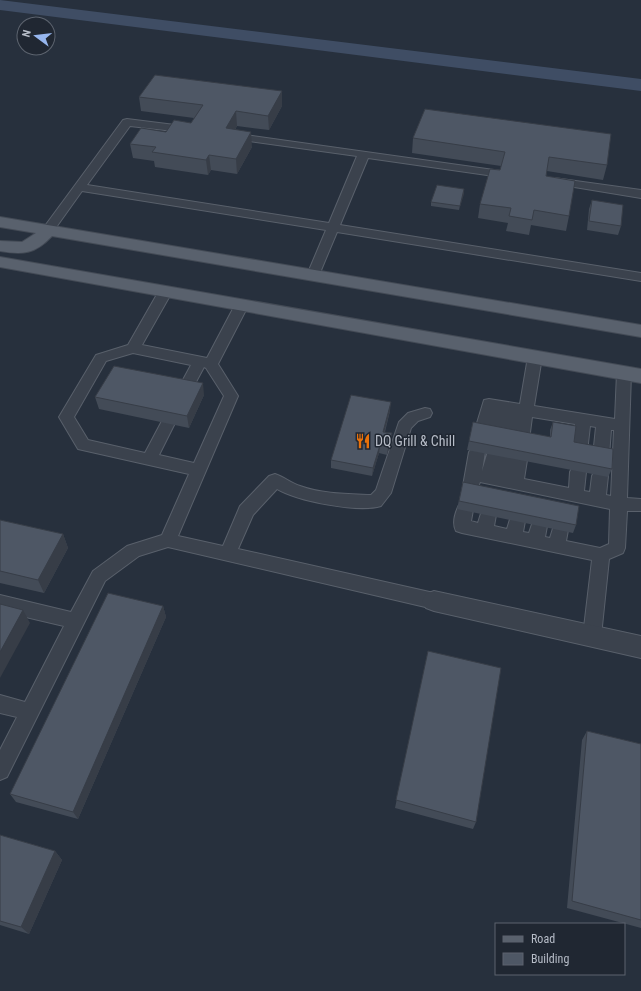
<svg xmlns="http://www.w3.org/2000/svg" width="641" height="991" viewBox="0 0 641 991" font-family="'Roboto Condensed',sans-serif">
  <style>
    .lines { fill: none; stroke-linecap: round; stroke-linejoin: round }
    .canal { fill: #3f4d64; fill-rule: evenodd }
    .lane-casing { stroke: #59606b; stroke-width: 2 }
    .street-casing { stroke: #59606b; stroke-width: 2 }
    .primary-casing { stroke: #444b56; stroke-width: 2 }
    .lane { fill: #3b424d; fill-rule: evenodd }
    .street { fill: #3b424d; fill-rule: evenodd }
    .primary { fill: #59616d; fill-rule: evenodd }
    .wall { fill: #434b57 }
    .shaded-wall { fill: #373d47 }
    .building { fill: #4e5765; stroke: #373d47 }
    .labels { text-anchor: middle; stroke-width: 3; stroke-linejoin: round; paint-order: stroke }
    .poi-label { font-size: 14px; fill: #b7bdc8; stroke: #202732; text-anchor: start }
  </style>
  <rect width="100%" height="100%" fill="#27303d"/>
  <g class="lines">
    <path class="canal" d="M0,0l641,79v12l-641,-81z"/>
    <g class="lane-casing">
      <path id="lane" d="M127,119l64,8 5,3 -5,3 -61,-7 -43,59 242,38 28,-67 -130,-18 -1,-2 1,-2 4,-1 270,38 4,1 2,2 -2,2 -4,1 -133,-19 -28,67 301,48v8l-304,-49 -18,43 -1,3 -5,1 -5,-1 -1,-3 19,-45 -244,-39 -30,42h-8l-2,-3 81,-110z
        M554,178l87,12v8l-91,-15 -2,-2 2,-2z
        M165,288l5,1 2,3 -30,53 65,13 29,-55 5,-1 5,1 2,3 -30,58 20,32 -60,140 45,10 17,-40 29,-30 6,-2c9,3 16,9 25,12 22,8 48,8 71,9l5,-5 23,-68 9,-9 17,-5 5,1 2,4 -2,4 -12,4 -7,7 -20,65 -10,13c-23,7 -84,-5 -104,-17l-24,26 -15,34 196,44 6,3 3,5 -3,5 -6,3 -266,-62 -29,9 -34,25 -98,196 -7,3v-30l17,-33 -17,-4v-18l25,7 39,-76 -64,-15v-16l71,17 22,-41 34,-25 35,-11 27,-61 -111,-25 -19,-32 37,-62 32,-10 32,-56zM133,353l58,12 -14,26 2,4 5,1 5,-1 15,-28 2,1 18,28 -30,67 -35,-8 16,-32 -2,-4 -5,-2 -5,2 -18,34 -57,-13 -14,-23 32,-56z
        M535,352l5,2 2,3 -8,49 81,13 2,-46 2,-4 5,-1 5,1 2,4 -4,125 14,1v12h-14l-2,37 -2,5 -14,6 -8,77 -3,6 -6,2 -6,-2 -3,-6 9,-76 -130,-27 -6,-2c-4,-8 -1,-18 3,-26l6,-1 6,1 2,5 -2,11 7,2 4,-13 6,-2 6,2 2,5 -2,11 13,3 4,-13 6,-2 6,2 2,5 -2,11 6,1 4,-12 6,-2 6,2 2,5 -2,11 5,1 4,-13 6,-2 6,2 2,5 -2,11 34,7 9,-4 1,-35 -130,-27 -3,8 -6,2 -6,-2 -2,-4 6,-34 3,-4 5,-2 5,2 3,4 -3,19 6,-20 5,-2 5,2 3,4 6,-3 7,4 5,-2 5,2 3,4 -3,19 45,9 1,-16 2,-4 6,-2 6,2 2,4 -2,19 6,1 2,-16 2,-4 6,-2 6,2 2,4 -2,19 5,1 3,-66h-3l-2,26 -3,4 -5,2 -5,-2 -3,-4 3,-29 -6,-1 -3,26 -3,4 -5,2 -5,-2 -3,-4 4,-28 -43,-7 -3,23 -3,4 -5,2 -5,-2 -2,-2 -5,2 -5,-2 -2,-4 -6,3 -5,-2 -3,-4 -6,4 -5,-2 -3,-4 10,-33 5,-1 31,5 8,-47 2,-3z"/>
    </g>
    <g class="street-casing">
      <path id="street" d="M434,591l207,45v22l-207,-47 -8,-3 -4,-7 4,-7z"/>
    </g>
    <g class="primary-casing">
      <path id="primary" d="M0,217l641,108v12l-589,-101c-17,18 -29,19 -52,15v-10l22,1 14,-9 -36,-6z
        M0,257l641,112v14l-641,-116z"/>
    </g>
    <use href="#lane" class="lane"/>
    <use href="#street" class="street"/>
    <use href="#primary" class="primary"/>
  </g>
  <path class="wall" d="M139,97l143,9 -13,24 -32,-4 -2,4 17,17 -15,27 -26,-4 -3,5 -53,-8 -1,-6 -21,-3 -3,-14 36,-12 25,-9 3,-5 -53,-7z
    M425,109l182,56 -4,15 -56,-9 -1,5 23,40 -3,15 -35,-6 -2,10 -23,-4 2,-8 -30,-5 2,-14 20,-34 1,-4 -89,-13 1,-15z
    M464,189l-5,21 -28,-4v-4z
    M592,200l29,26 -3,9 -31,-5 2,-21z
    M204,395l-15,33 -90,-19 -4,-12z
    M390,411l-5,21 6,9 -4,14 -8,-2 -7,23 -41,-8v-8z
    M473,422l77,15v-7l3,-8 21,20 38,27 -4,8 -141,-27z
    M463,482l113,43 -3,8 -116,-24z
    M0,520l63,14 5,14 -24,45 -44,-10z
    M163,606l3,11 -88,202 -62,-17 -6,-8z
    M428,651l48,171 -3,7 -78,-21z
    M587,731l54,13v184l-74,-20 15,-168z
    M0,835l55,16 7,9 -33,74 -29,-9z"/>
  <path class="shaded-wall" d="M282,91v15l-13,24 -1,-14z
    M236,111l1,15 -10,17 -1,-15z
    M251,132l1,15 -15,27 -1,-15z
    M209,155l2,15 -3,5 -2,-15z
    M464,189v5l-5,16 1,-4z
    M203,383l1,12 -15,33 -2,-12z
    M391,402l-1,9 -8,29 1,-8z
    M392,433l-1,8 -4,14 1,-8z
    M380,445l-1,8 -7,23 1,-8z
    M63,534l5,14 -24,45 -6,-13z
    M163,606l3,11 -88,202 -5,-7z
    M23,610l7,13 -30,55v-26z
    M55,851l7,9 -33,74 -8,-7z"/>
  <path class="building" d="M155,75l127,16 -14,25 -32,-5 -10,17 25,4 -15,27 -27,-4 -3,5 -54,-8 4,-5 -26,-3 11,-16 25,4 8,-12 17,3 12,-18 -64,-8z
    M425,109l186,25 -4,31 -58,-8 -3,19 29,5 -6,35 -35,-6 -2,10 -23,-4 2,-8 -31,-4 10,-35 10,1 5,-18 -92,-14z
    M437,185l27,4 -4,17 -29,-4z
    M592,200l31,5 -2,21 -32,-5z
    M114,366l89,17 -16,33 -92,-19z
    M351,395l40,7 -8,30 9,1 -4,14 -8,-2 -7,23 -42,-8z
    M473,422l78,15 2,-15 23,4 -2,16 39,7 -1,20 -143,-28z
    M463,482l116,24 -3,19 -117,-24z
    M0,520l63,14 -25,46 -38,-9z
    M108,593l55,13 -90,206 -63,-18z
    M0,604l23,6 -23,42z
    M428,651l73,17 -25,154 -80,-22z
    M587,731l54,13v176l-69,-19z
    M0,835l55,16 -34,76 -21,-6z"/>
  <defs>
    <g id="restaurant-bare" transform="scale(1.2)"><path d="M-5-6h1v4h1v-4h1v4h1v-4h1v5L-1.5 .5V6h-2V.5L-5-1ZM5-6V6H3V1.5H1.5Q1.5-4 5-6Z" fill="#e8710a" stroke="#202732" stroke-width="2.5" paint-order="stroke"/></g>
  </defs>
  <g fill-rule="evenodd">
    <use href="#restaurant-bare" x="363" y="441"/>
  </g>
  <g class="labels">
    <g class="poi-label">
      <text x="375" y="446">DQ Grill &amp; Chill</text>
    </g>
  </g>
  <rect x="495" y="923" width="130" height="52" fill="#202732" stroke="#5c636e"/>
  <rect x="503" y="936" width="20" height="6" fill="#59616d" stroke="#5c636e"/>
  <text x="531" y="943" font-size="12" fill="#b7bdc8">Road</text>
  <rect x="503" y="953" width="20" height="12" fill="#4e5765" stroke="#5c636e"/>
  <text x="531" y="963" font-size="12" fill="#b7bdc8">Building</text>
  <g transform="translate(36 36) rotate(285)"><circle r="19" fill="#202732" stroke="#5c636e"/>
  <path d="M0-3L7 15L0 10L-7 15Z" fill="#96b6ee"/>
  <text y="-6" font-size="11" font-weight="bold" text-anchor="middle" fill="#b7bdc8">N</text>
  </g>
</svg>
